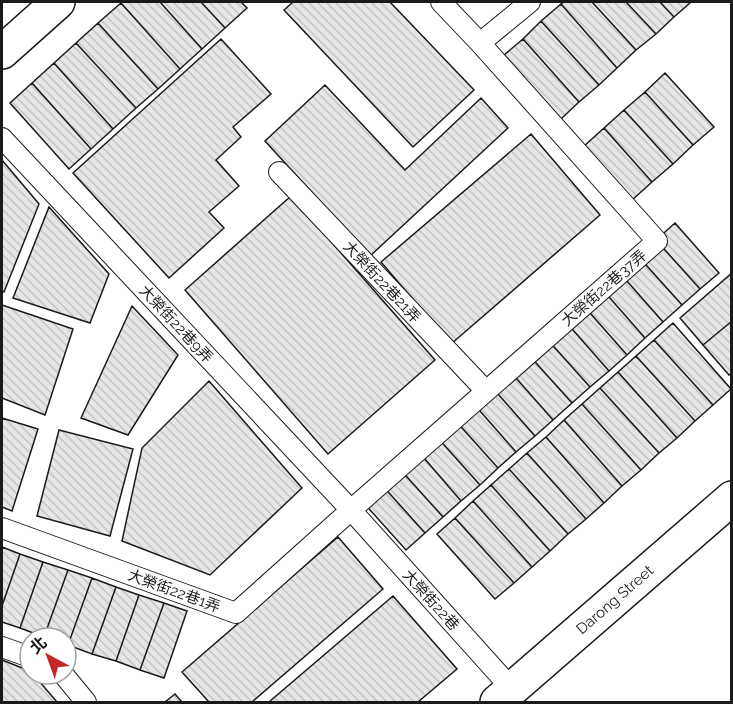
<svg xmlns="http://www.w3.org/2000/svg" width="733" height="704" viewBox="0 0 733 704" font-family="Raleway,'Noto Sans TC',sans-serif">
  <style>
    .building { fill: url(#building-back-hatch); stroke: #1a1a1a; stroke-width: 1.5 }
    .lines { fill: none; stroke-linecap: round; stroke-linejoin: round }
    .lane-casing { stroke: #1a1a1a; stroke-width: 22 }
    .street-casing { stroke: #1a1a1a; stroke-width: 36 }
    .lane { stroke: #fff; stroke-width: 20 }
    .street { stroke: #fff; stroke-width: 33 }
    .labels { text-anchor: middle; stroke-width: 4.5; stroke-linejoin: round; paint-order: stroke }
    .street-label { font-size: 15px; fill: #1a1a1a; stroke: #fff }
  </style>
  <defs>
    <pattern id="building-back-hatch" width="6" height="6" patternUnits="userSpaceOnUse" patternTransform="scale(1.5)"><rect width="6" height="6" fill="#e6e6e6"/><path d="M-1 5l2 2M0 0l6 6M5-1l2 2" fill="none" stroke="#c5c5c5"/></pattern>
  </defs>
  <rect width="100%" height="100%" fill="#fff"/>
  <path class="building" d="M122,2h38l42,47 -22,20 -59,-66z
    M160,2h41l24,26 -23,21z
    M201,2h40l6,6 -22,20z
    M293,2h97l84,88 -61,57 -129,-137z
    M564,2h28l44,48 -19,18 -56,-64z
    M592,2h34l30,32 -20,16z
    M626,2h34l14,15 -18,17z
    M660,2h31l-17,15z
    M121,3l59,66 -22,20 -60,-66z
    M561,4l56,64 -18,17 -58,-64z
    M541,21l58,64 -20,17 -56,-63z
    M98,23l60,66 -22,19 -60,-65z
    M221,39l50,55 -38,33 8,10 -25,23 23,26 -30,26 15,16 -55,50 -96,-105z
    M523,39l56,63 -18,17 -57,-64z
    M76,43l60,65 -23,21 -59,-66z
    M54,63l59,66 -22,20 -59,-66z
    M665,73l49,54 -21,18 -48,-53z
    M32,83l59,66 -22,20 -59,-66z
    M325,85l80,85 76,-72 27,30 -138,128 -105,-115z
    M645,92l48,53 -20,19 -49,-54z
    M624,110l49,54 -21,18 -48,-54z
    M604,128l48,54 -21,19 -48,-54z
    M531,134l69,81 -149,129 -70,-82z
    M2,160l37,44 -35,88 -2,-1z
    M291,196l144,164 -107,94 -143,-164z
    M49,207l60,67 -19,49 -77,-25z
    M675,223l44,50 -19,16 -44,-49z
    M656,240l44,49 -18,16 -44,-49z
    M638,256l44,49 -19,17 -44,-50z
    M619,272l44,50 -18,16 -43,-49z
    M732,273v48l-29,24 -23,-27z
    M602,289l43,49 -18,17 -44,-50z
    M2,305l71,24 -28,86 -43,-17z
    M583,305l44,50 -18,16 -44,-50z
    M132,306l46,49 -50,80 -47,-17z
    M565,321l44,50 -19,16 -44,-49z
    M732,321v52l-3,2 -26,-30z
    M673,323l58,66 -18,16 -59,-65z
    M546,338l44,49 -18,16 -44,-49z
    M654,340l59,65 -18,16 -59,-65z
    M528,354l44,49 -19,17 -44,-50z
    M636,356l59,65 -18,17 -59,-66z
    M509,370l44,50 -18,16 -44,-50z
    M618,372l59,66 -18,15 -59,-65z
    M209,381l93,107 -92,87 -88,-34 20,-93z
    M491,386l44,50 -19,16 -43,-49z
    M600,388l59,65 -18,17 -59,-66z
    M473,403l43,49 -18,16 -44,-49z
    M582,404l59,66 -19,16 -58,-66z
    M2,418l36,11 -26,82 -10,-4z
    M454,419l44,49 -18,17 -44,-49z
    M564,420l58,66 -18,17 -58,-66z
    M59,430l74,19 -23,87 -73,-20z
    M436,436l44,49 -19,16 -43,-50z
    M546,437l58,66 -18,16 -59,-66z
    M418,451l43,50 -18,16 -44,-49z
    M527,453l59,66 -18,15 -59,-65z
    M399,468l44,49 -18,16 -44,-49z
    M509,469l59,65 -18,17 -59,-66z
    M381,484l44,49 -19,17 -44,-49z
    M491,485l59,66 -18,16 -59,-66z
    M473,501l59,66 -18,16 -59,-65z
    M455,518l59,65 -19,16 -58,-65z
    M338,537l45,52 -131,113h-43l-27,-30z
    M2,547l18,7 -18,52z
    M20,554l23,8 -23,66 -18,-6v-16z
    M43,562l25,8 -24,67 -24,-9z
    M68,570l24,8 -24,67 -2,-1v-6l-22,-1z
    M92,578l24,9 -24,67 -24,-9z
    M116,587l23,8 -23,66 -24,-7z
    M139,595l25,8 -24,67 -24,-9z
    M393,596l64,73 -39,33h-149z
    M164,603l23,8 -23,67 -24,-8z
    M2,660l28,11v3h3l24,28h-55z
    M175,694l7,8h-17z"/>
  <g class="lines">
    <g class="lane-casing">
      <path id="lane" d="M480,43l50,-41
        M2,138l349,372 161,179
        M279,172l207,219
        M2,528l234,85 115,-103 306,-269 -177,-198 -39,-41
        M2,647l28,10
        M63,674l23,28"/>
    </g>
    <g class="street-casing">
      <g id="street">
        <path d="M2,52l56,-50"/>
        <path id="s1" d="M497,702l235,-204"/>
      </g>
    </g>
    <use href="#lane" class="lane"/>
    <use href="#street" class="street"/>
  </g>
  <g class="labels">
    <g class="street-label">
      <text transform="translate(382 282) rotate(47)" y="5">大榮街22巷21弄</text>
      <text transform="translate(604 288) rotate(-41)" y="5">大榮街22巷37弄</text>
      <text transform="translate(176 324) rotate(47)" y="5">大榮街22巷9弄</text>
      <text transform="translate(174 591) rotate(20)" y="5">大榮街22巷1弄</text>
      <text transform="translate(431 600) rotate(48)" y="5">大榮街22巷</text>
      <text dy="5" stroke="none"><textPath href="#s1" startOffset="156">Darong Street</textPath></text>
    </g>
  </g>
  <rect width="733" height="704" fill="none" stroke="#1a1a1a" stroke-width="6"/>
  <g transform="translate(48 656) rotate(319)"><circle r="28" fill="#ffffff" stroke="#a3a3a3" stroke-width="1.5"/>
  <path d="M0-4.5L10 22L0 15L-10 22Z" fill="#c62828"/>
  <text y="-9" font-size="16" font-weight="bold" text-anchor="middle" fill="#1a1a1a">北</text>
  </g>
</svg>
